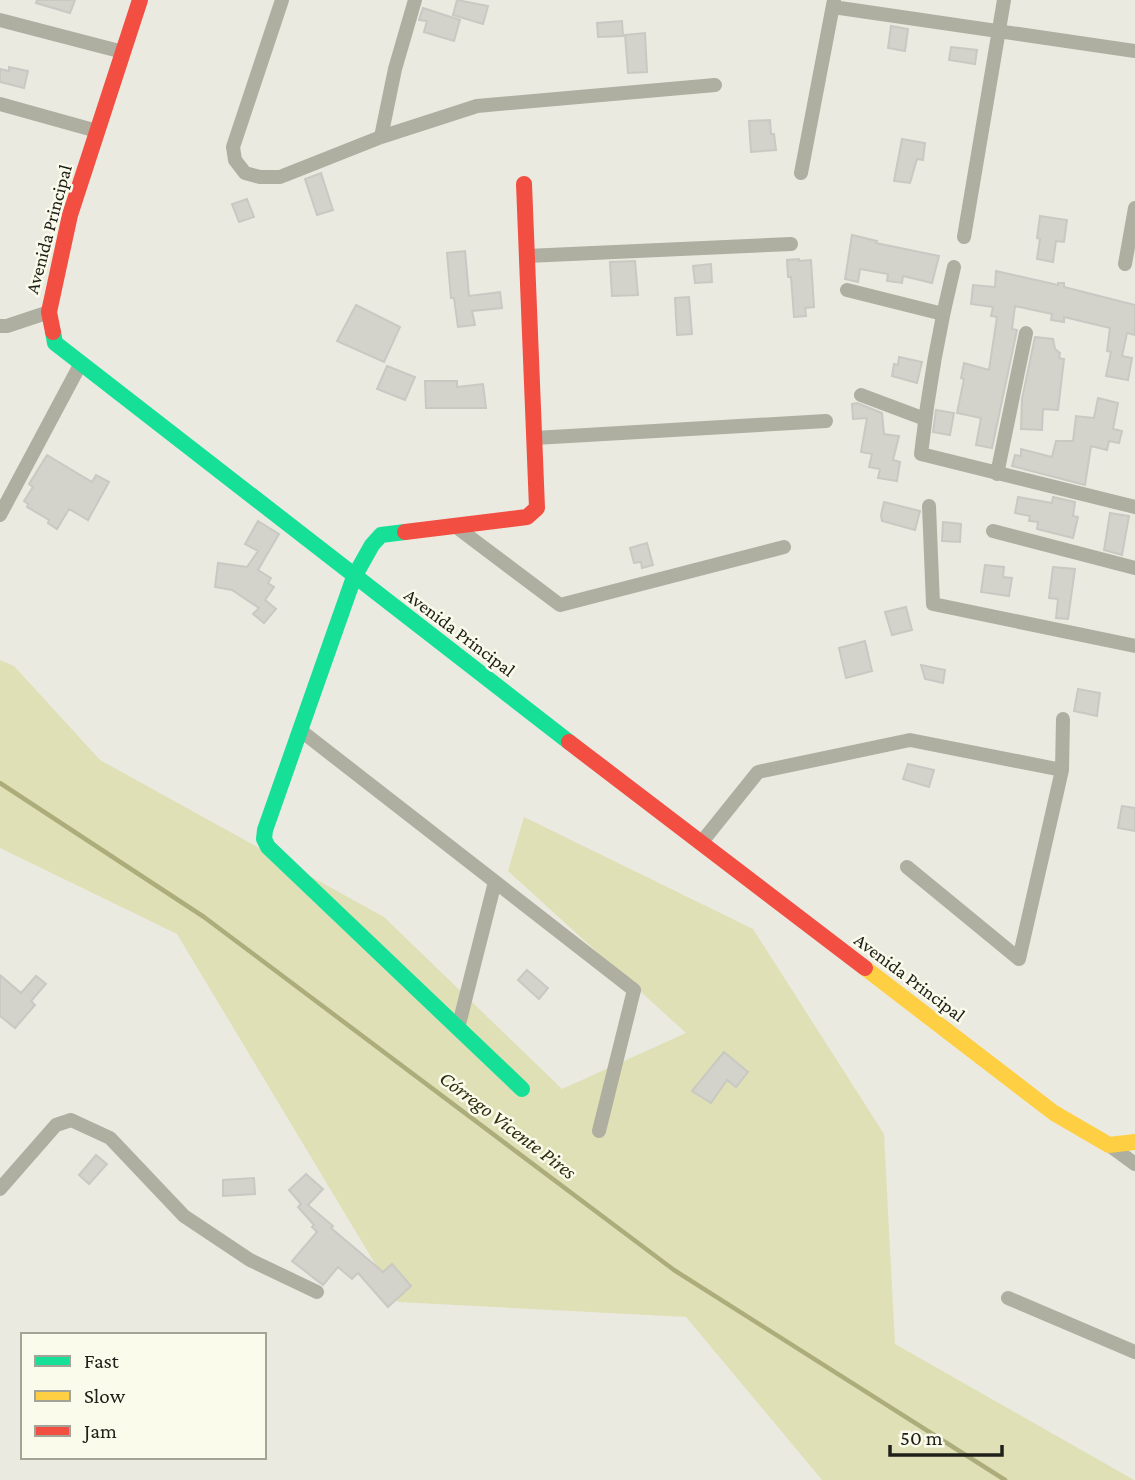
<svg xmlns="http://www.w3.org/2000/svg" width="1135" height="1480" viewBox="0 0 1135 1480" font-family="'Crimson Pro',serif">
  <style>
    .green { fill: #dfe0b6 }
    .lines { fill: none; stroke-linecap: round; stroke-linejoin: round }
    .stream { stroke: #acad7b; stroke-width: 4.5 }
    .building { fill: #d3d3cc; stroke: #c8c9c2; stroke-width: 2 }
    .street { stroke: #aeaea1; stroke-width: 14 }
    .fast { stroke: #16e098; stroke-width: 16 }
    .slow { stroke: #ffcf43; stroke-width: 16 }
    .jam { stroke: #f24e42; stroke-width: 16 }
    .labels { text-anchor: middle; stroke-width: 5; stroke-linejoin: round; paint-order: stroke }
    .street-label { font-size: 19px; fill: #20201a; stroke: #fafbea }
    .water-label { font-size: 21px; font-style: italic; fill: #2f2f10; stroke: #fafbea }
  </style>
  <rect width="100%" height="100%" fill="#eaeae1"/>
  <path class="green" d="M0,660l14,6 86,94 284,157 178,172 124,-56 -178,-162 16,-54 229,112 131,205 11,210 239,136h-312l-136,-163 -288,-15 -221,-368 -177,-86z"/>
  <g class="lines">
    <path class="stream" d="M0,783l204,134 470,353 331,210"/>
  </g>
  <path class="building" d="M37,0h38l-5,13 -34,-10z
    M457,0l31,6 -5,18 -30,-9z
    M423,8l37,12 -6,21 -30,-9 3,-11 -8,-1z
    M622,21l1,15 -25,1 -1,-14z
    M891,26l17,3 -3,22 -17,-3z
    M645,33l2,39 -19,1 -3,-38z
    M951,47l26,3 -2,14 -26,-4z
    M9,67l19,4 -4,17 -24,-6v-13l9,2z
    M770,120l1,14h3l2,16 -25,2 -2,-31z
    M902,139l23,4 -2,17 -6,-1 -7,24 -16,-2z
    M321,173l12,37 -16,5 -12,-36z
    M247,199l7,18 -15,5 -7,-18z
    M1040,216l27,4 -3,22 -8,-1 -3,21 -16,-3 3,-20 -3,-1z
    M852,235l25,6 -1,2 63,13 -7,27 -29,-7 -1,7 -15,-2 1,-7 -28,-5 -2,13 -13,-3z
    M465,251l4,45 31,-4 2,16 -30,3 3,14 -17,2 -4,-29h-3l-4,-45z
    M799,259v2l12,-1 3,47 -9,1 1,8 -12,1 -3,-40h-3l-1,-17z
    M635,261l3,34 -26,1 -2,-34z
    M711,264l1,18 -17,1 -2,-17z
    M996,271l62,14v-2h6v4l71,18v30l-8,-2 -5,23 10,2 -4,22 -22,-4 5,-24 -4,-1 3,-23 -46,-11v5l-13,-2 1,-6 -37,-8 -3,23 5,1 -25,118 -16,-3 5,-27 -24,-5 7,-34 -3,-1 3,-15 25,7 8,-53 -6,-1 2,-9 -22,-3 2,-19 22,2z
    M689,297l3,37 -15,1 -2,-37z
    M356,305l44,22 -16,35 -47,-21z
    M1035,337l18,2 2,10 5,4 -1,5 5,1 -6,51 -15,-1 -1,21 -21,-1 1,-30z
    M899,357l23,5 -5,21 -25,-7 2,-12 4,1z
    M387,366l28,11 -10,23 -28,-11z
    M425,381h32v6l26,-3 3,24h-60z
    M1098,398l20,5 -5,26 9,2 -3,12 -10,-2 -2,9 -16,-4 -6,39 -73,-19 3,-11 6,1v-7l31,8 4,-16h17l3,-25 18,2z
    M857,403l25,10 2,21 15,2 -6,24 7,2 -3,19 -19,-3 2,-9 -11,-2 3,-13 -11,-2 6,-34 -14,1 -1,-15z
    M936,410l18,3 -4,22 -17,-3z
    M47,455l45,27 4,-7 13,7 -21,38 -19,-11 -12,20 -9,-6 1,-3 -22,-13 1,-3 -4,-3 9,-14 -4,-3z
    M1018,497l34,6 1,-6 22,5 -2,14 5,1 -5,21 -36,-9 1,-7 -9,-1 1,-5 -15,-3z
    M884,502l36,9 -5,19 -33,-9 -1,-6z
    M1110,513l19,3 -7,39 -18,-5z
    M258,521l21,13 -21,36 13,8 -3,5 6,4 -9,13 11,9 -12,14 -11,-9 6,-6 -27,-18 -17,-3 3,-24 29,4 11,-16 -13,-7z
    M943,522l18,2 -1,18 -18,-1z
    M647,543l6,22 -11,3 -1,-6 -7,1 -4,-15z
    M985,565l19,2 -1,10 9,1 -3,18 -28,-4z
    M1053,567l22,2 -7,50 -12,-1 2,-19 -9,-1z
    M906,607l6,23 -20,5 -7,-23z
    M865,641l7,30 -26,7 -7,-30z
    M921,665l24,5 -2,13 -18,-4z
    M1078,689l22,4 -3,23 -23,-5z
    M908,764l26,6 -5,17 -26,-8z
    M1122,806l13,2v23l-17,-3z
    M527,970l21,18 -9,11 -21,-19z
    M0,975l21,18 15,-17 10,8 -15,17 4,4 -20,23 -15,-12z
    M724,1052l24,20 -12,15 -9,-7 -16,23 -19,-12z
    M96,1155l11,9 -18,20 -10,-9z
    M306,1174l17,15 -15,16 25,21 -2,2 52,44 9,-8 19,22 -23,21 -30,-34 -6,6 -14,-12 -15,18 -31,-24 25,-29 -5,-5 2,-2 -16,-18 3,-3 -12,-14z
    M254,1178l1,16 -32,2v-16z"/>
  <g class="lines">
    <path class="street" d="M282,0l-49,147 2,13 10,13 15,4h20l101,-40 96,-31 238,-21
      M833,7l302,44
      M0,20l123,32
      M0,104l97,27
      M381,137l14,-68 20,-69
      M801,173l33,-173
      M964,237l40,-237
      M527,256l264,-12
      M1125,264l10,-56
      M954,267c-15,61 -26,124 -33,187l214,53
      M847,290l96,24
      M0,326h7l42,-14
      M861,395l64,24
      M535,438l291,-17
      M997,474l29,-141
      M929,506l4,98 202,42
      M0,515l80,-150
      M455,526l105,79 224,-58
      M993,531l142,37
      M300,730l334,260 -35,141
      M701,843l57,-71 152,-32 152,30
      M907,867l112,92 43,-189 1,-51
      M458,1028l37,-146
      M1109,1145l26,19
      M0,1189l56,-64 15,-5 39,18 74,78 66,44 67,32
      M1008,1298l127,54"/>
    <path class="fast" d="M53,332l2,11 514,399
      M405,532l-24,3 -9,10 -18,32 -89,253 -1,9 4,8 254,242"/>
    <path class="slow" d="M865,968l189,145 55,32 26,-3"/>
    <path class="jam" d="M53,332l-4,-20 21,-97 70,-215
      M405,532l122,-15 10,-9 -13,-324
      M569,742l296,226"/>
  </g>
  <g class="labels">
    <g class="street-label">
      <text transform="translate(48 229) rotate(-75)" y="7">Avenida Principal</text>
      <text transform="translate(460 632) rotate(37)" y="7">Avenida Principal</text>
      <text transform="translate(910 977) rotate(37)" y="7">Avenida Principal</text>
    </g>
    <g class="water-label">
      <text transform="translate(508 1125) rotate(37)" y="7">Córrego Vicente Pires</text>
    </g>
  </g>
  <rect x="21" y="1333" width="245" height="126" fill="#fafbea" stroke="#a3a397" stroke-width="2"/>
  <rect x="35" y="1356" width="35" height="10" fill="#16e098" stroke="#a3a397" stroke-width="2"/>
  <text x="84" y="1368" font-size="21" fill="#20201a">Fast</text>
  <rect x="35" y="1391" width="35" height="10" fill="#ffcf43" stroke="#a3a397" stroke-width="2"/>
  <text x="84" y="1403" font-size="21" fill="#20201a">Slow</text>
  <rect x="35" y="1426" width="35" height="10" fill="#f24e42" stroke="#a3a397" stroke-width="2"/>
  <text x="84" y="1438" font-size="21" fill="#20201a">Jam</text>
  <path d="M890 1445v10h112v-10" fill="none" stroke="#20201a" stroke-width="3.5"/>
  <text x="900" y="1445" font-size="21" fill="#20201a" stroke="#fafbea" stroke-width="5" paint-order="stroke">50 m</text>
</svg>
